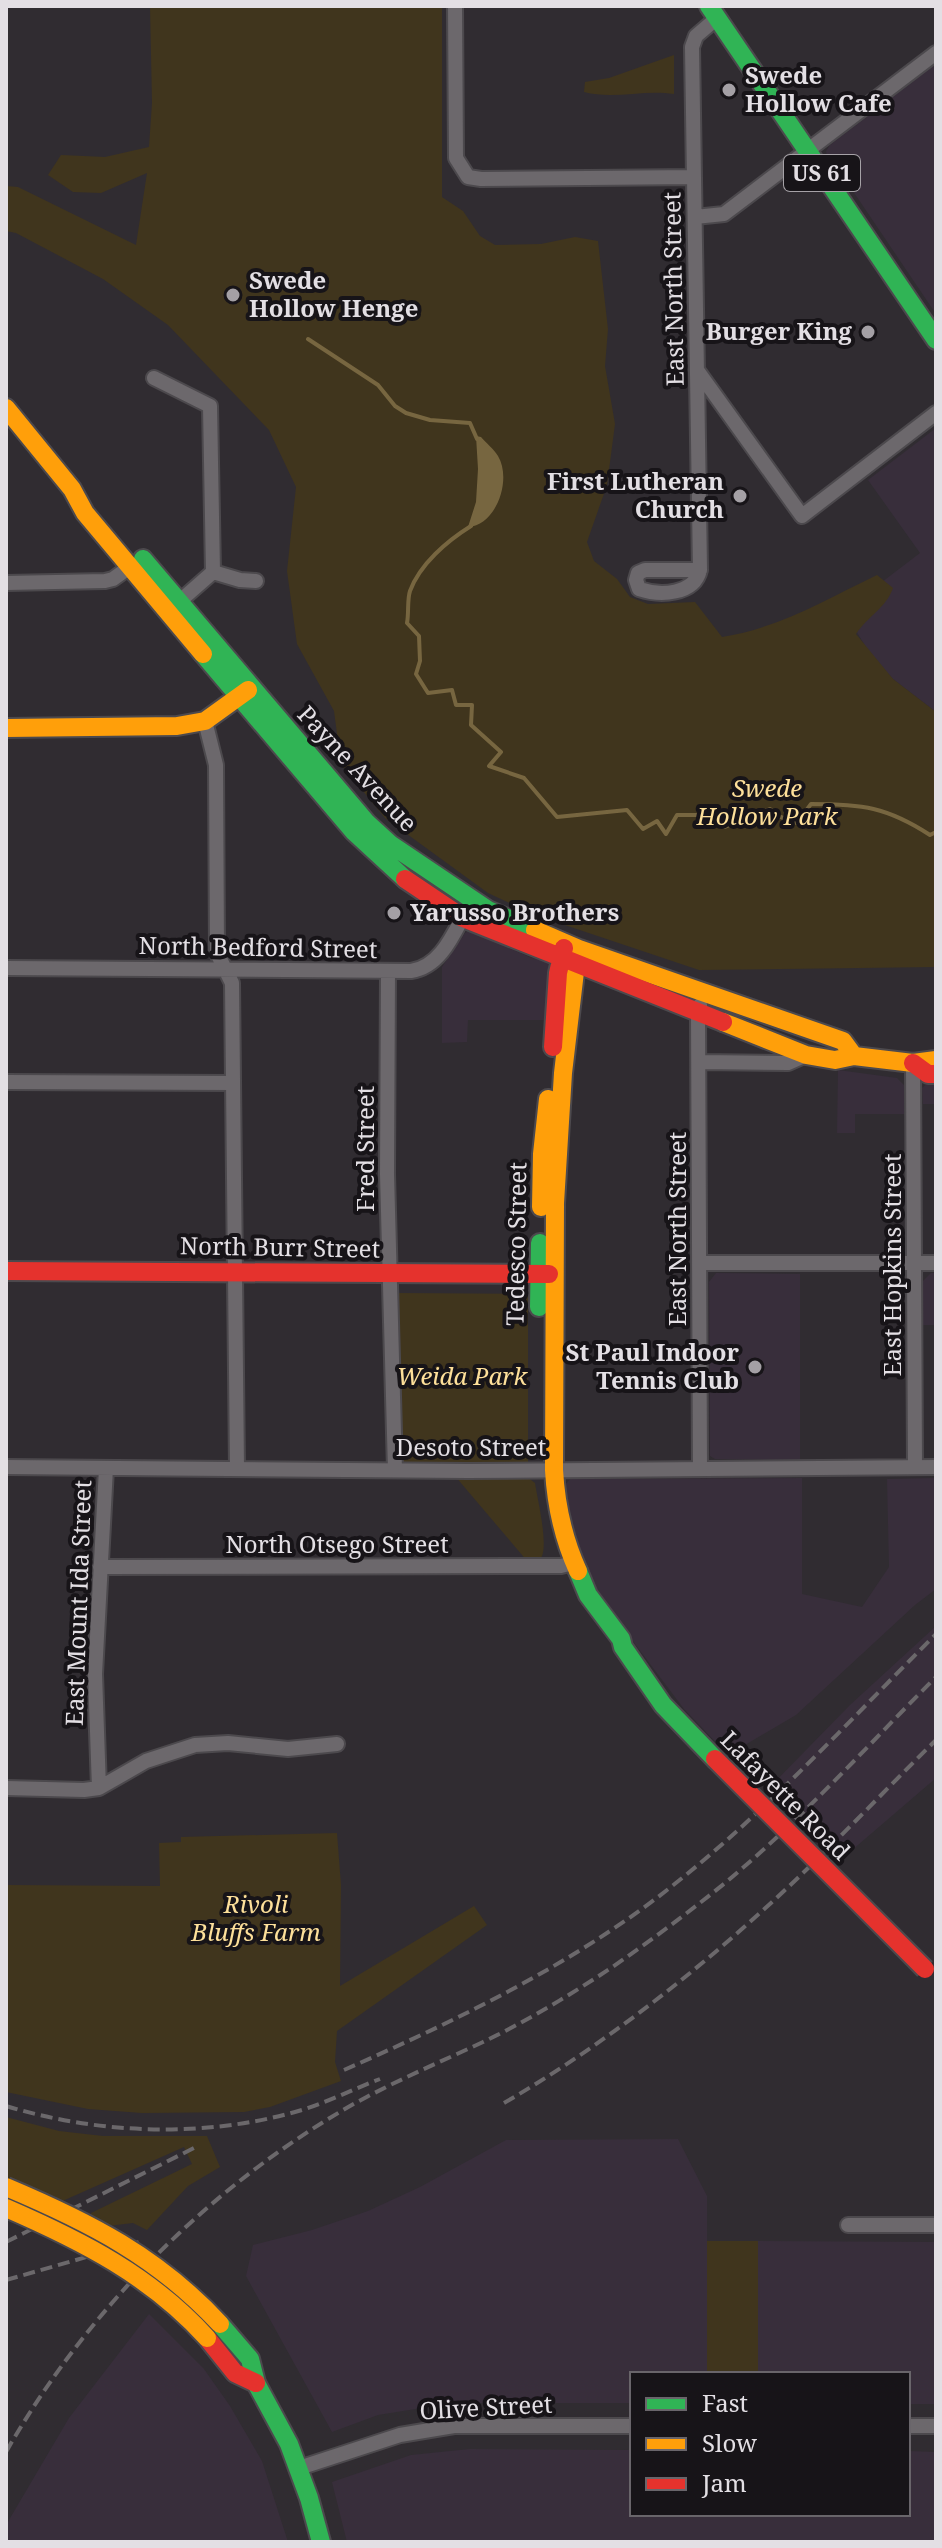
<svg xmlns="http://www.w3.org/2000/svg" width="942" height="2548" viewBox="0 0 942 2548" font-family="'Noto Serif',serif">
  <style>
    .built { fill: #382e3b }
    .green { fill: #40351d }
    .water { fill: #776640 }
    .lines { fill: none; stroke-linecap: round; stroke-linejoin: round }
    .stream { stroke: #776640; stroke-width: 4 }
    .street-casing { stroke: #4c494d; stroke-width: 18 }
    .fast-casing { stroke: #4c494d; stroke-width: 22 }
    .slow-casing { stroke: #4c494d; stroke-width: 22 }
    .jam-casing { stroke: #4c494d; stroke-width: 22 }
    .street { stroke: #6c686c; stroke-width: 14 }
    .fast { stroke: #30b455; stroke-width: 18 }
    .slow { stroke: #ff9f0a; stroke-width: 18 }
    .jam { stroke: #e5322d; stroke-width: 18 }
    .rail { stroke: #6b686b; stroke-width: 4; stroke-dasharray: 12 6; stroke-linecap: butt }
    .slow-bridge-casing { stroke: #4c494d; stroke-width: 22; stroke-linecap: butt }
    .jam-bridge-casing { stroke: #4c494d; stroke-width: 22; stroke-linecap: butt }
    .slow-bridge { stroke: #ff9f0a; stroke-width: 18 }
    .jam-bridge { stroke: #e5322d; stroke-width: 18 }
    .poi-dot { fill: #a4a0a5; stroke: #171418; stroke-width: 3 }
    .labels { text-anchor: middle; stroke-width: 8; stroke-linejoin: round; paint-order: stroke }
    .shield { fill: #171418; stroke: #a6a2a7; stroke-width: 2 }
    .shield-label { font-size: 22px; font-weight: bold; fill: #e3dfe4 }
    .poi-label { font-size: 24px; font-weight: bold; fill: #e3dfe4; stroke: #171418; text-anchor: start }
    .street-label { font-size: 24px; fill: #e3dfe4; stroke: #171418 }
    .park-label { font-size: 24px; font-style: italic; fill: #fee09a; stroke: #171418 }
  </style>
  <rect width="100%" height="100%" fill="#302c31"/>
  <path class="built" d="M936,64v250l-100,-148 -8,-4 -2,-11 4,-6z
    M936,428v284l-43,-33 -21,-22 -28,-46 76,-58 -52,-73z
    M472,929l9,3 6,7 45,19 16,2 4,6 -2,54h-82l-1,22 -25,1v-76l23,-34z
    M838,1070l59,8 7,7v29h-49v19h-18z
    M931,1080h5v24h-13l-1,-16z
    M716,1273l84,1v186l-85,-1 -5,-3 -1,-174z
    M931,1273h5v52h-13v-44z
    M802,1478v116l60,13 27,-40 -2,-88 49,-1v111l-21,16 -119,110 -68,40 -44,-46 -89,-118 -27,-65 -6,-38 8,-9z
    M936,1626v152l-99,85 -71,-72 84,-86z
    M678,2139l29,57v178h-75v29h-179l-75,12 -46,17 -86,-156 7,-31 59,-15 56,-19 52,-24 86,-47z
    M758,2241l178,1v162h-28v-30h-150z
    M149,2314l55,55 26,37 32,55 26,81h-282v-17l63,-107z
    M470,2449l162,1v64h276v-63l28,1v90h-589l-15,-60 79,-27z"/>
  <path class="green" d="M150,6h292v191l21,14 17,25 15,9 46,-1 34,-7 23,4 10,88 -3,37 10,58 -8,61 -20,57 7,19 23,18 13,18 18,7 47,-2 27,35c57,-9 103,-37 155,-62l16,13c-7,20 -25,28 -37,46l37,45 43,33v255l-237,3 -164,-55 -47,-22 -103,-75 -44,-54 -7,-53 -37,-67 -10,-73 9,-84 -27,-57 -101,-105 -65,-46 -87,-46 -10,-2v-45l12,1 118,58 11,-72 -46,20 -28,-1 -25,-17 13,-20 44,2 44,-10 3,-44z
    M674,55v39c-30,-5 -60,6 -90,-2l1,-10 24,-4z
    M394,1293l134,1v169l-125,-1 -4,-2z
    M455,1476l72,1 8,6c2,14 15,67 5,76 -3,2 -8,2 -12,3z
    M337,1833l4,52 -1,101 134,-80 13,19 -150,106 -2,31 6,19 -71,26 -26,5 -102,1 -54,-4 -82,-17v-207l154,1 -1,-43 22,-1v-5z
    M6,2117l53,14 44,5h104l13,31 -32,19 -41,44 -14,-7 -25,3 -18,-8 1,-5 101,-49 -8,-17 -126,56 -52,-22z
    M707,2241h51v133h-51z"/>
  <path class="water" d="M476,436l5,1c5,6 13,12 17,19 14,23 -1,69 -30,71l8,-25 2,-33z"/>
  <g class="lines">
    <path class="stream" d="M308,339l70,46 17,21 11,7 24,7 40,3 7,16
      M471,526c-24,15 -51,38 -61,65 -3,9 -1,22 -3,32l12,13 1,25 -4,13 12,19 24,-3 4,15h16l-1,20 30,27 -12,14 35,12 33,39 70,-7 16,19 14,-8 9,13 11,-19h29l19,12 45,-18 8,7 19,7 14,-19c51,0 76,3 119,31l6,-3"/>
    <g class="street-casing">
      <path id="street" d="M455,6l1,152 12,19 13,2 213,-2
        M695,217l29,-3 212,-161
        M697,370l105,146 134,-103
        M154,378l56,28 3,166
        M700,570h-55l-7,3 -2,7 3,9c21,7 55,6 61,-19l-8,-523 4,-11 21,-18
        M6,583l99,-2 8,-2 18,-13
        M172,608l41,-36 27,8 16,1
        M205,721l11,44 1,188 15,30 5,486
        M6,968l405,3c29,-4 42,-36 55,-60
        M388,972l-1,202 8,296
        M699,1062l89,1 18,-8
        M913,1063l2,403
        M6,1082l227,1
        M700,1263h236
        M6,1467l462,4 468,-4
        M700,1468l-2,-456 2,-7
        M100,1567l461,-1 12,-3
        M6,1788l78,2 15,-2 47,-27 49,-16 33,-2 60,6 49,-5
        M99,1788l-4,-114 11,-206
        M848,2225h88
        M908,2426h28
        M299,2468l101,-33 54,-9h178"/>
    </g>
    <g class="fast-casing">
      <path id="fast" d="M709,6l227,334
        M143,559l224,264 23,21 98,66 47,20
        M203,654l151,178 51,47
        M539,1307l1,-64
        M578,1571l10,24 33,44 2,8 40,58 52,54
        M220,2324l30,35 6,24 33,61 20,54 12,44"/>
    </g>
    <g class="slow-casing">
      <path id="slow" d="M6,408l66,81 13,24 118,141
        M6,728l171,-2 28,-5 43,-31
        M535,930l44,19 264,92 11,15
        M577,955l-14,118 -8,130 -1,267c2,36 9,68 24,101
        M723,1022l83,33 29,5 19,-4 59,7 23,-3
        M541,1207l1,-53 6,-55"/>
    </g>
    <g class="jam-casing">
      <path id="jam" d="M405,879l58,39 260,104
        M553,1047l5,-74 6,-25
        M913,1063l15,11h8
        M6,1271l543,3
        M207,2338l28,35 21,10"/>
    </g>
    <use href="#street" class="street"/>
    <use href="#fast" class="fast"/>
    <use href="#slow" class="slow"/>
    <use href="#jam" class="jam"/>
    <path class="rail" d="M344,2070c109,-48 219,-101 314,-173 101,-77 188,-173 278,-263
      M504,2103c95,-55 186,-126 267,-200 57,-52 110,-109 165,-163
      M6,2106c92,28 196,32 289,6 29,-8 56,-22 85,-33
      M6,2242l190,-95
      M6,2280l133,-38
      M6,2452c81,-142 202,-264 344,-346 43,-24 88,-43 133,-64 44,-21 87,-47 128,-74 39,-27 77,-55 114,-85 75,-62 142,-137 211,-206"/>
    <g class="slow-bridge-casing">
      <path id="slow-bridge" d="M6,2187c83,35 152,70 214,137
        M6,2208c76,33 145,68 201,130"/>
    </g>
    <g class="jam-bridge-casing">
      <path id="jam-bridge" d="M715,1759l210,210"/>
    </g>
    <use href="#slow-bridge" class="slow-bridge"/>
    <use href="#jam-bridge" class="jam-bridge"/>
  </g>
  <g class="poi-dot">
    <circle cx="729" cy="90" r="8"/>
    <circle cx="233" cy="295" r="8"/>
    <circle cx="868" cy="332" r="8"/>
    <circle cx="740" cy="496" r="8"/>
    <circle cx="394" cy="913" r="8"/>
    <circle cx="755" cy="1367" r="8"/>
  </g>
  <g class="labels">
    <rect class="shield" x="784" y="155" width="76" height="36" rx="6"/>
    <g class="shield-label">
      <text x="822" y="181">US 61</text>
    </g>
    <g class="poi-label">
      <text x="745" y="84">Swede<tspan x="745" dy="28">Hollow Cafe</tspan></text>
      <text x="249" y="289">Swede<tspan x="249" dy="28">Hollow Henge</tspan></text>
      <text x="852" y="340" text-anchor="end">Burger King</text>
      <text x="724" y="490" text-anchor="end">First Lutheran<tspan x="724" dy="28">Church</tspan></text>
      <text x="410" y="921">Yarusso Brothers</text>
      <text x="739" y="1361" text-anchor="end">St Paul Indoor<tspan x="739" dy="28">Tennis Club</tspan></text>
    </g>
    <g class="street-label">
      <text transform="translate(674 289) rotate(-91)" y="8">East North Street</text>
      <text transform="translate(357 769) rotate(47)" y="8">Payne Avenue</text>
      <text transform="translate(258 948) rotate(1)" y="8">North Bedford Street</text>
      <text transform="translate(366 1149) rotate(-90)" y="8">Fred Street</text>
      <text transform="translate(678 1229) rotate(-90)" y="8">East North Street</text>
      <text transform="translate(517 1244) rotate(-89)" y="8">Tedesco Street</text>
      <text transform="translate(280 1248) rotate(1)" y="8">North Burr Street</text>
      <text transform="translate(893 1265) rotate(-90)" y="8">East Hopkins Street</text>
      <text x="471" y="1456">Desoto Street</text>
      <text x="337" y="1553">North Otsego Street</text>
      <text transform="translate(79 1603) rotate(-88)" y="8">East Mount Ida Street</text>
      <text transform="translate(785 1796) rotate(45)" y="8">Lafayette Road</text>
      <text transform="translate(486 2408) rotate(-3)" y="8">Olive Street</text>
    </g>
    <g class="park-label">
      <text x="767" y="797">Swede<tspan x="767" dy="28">Hollow Park</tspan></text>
      <text x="462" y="1385">Weida Park</text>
      <text x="256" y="1913">Rivoli<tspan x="256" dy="28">Bluffs Farm</tspan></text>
    </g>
  </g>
  <rect width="942" height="2548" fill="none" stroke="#e3dfe4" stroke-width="16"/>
  <rect x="630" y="2372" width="280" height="144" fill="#171418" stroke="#69656a" stroke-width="2"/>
  <rect x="646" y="2398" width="40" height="12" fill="#30b455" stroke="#69656a" stroke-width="2"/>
  <text x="702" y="2412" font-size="24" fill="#e3dfe4">Fast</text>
  <rect x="646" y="2438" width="40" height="12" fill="#ff9f0a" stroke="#69656a" stroke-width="2"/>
  <text x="702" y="2452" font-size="24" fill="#e3dfe4">Slow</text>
  <rect x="646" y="2478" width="40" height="12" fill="#e5322d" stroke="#69656a" stroke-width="2"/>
  <text x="702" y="2492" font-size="24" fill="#e3dfe4">Jam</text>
</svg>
